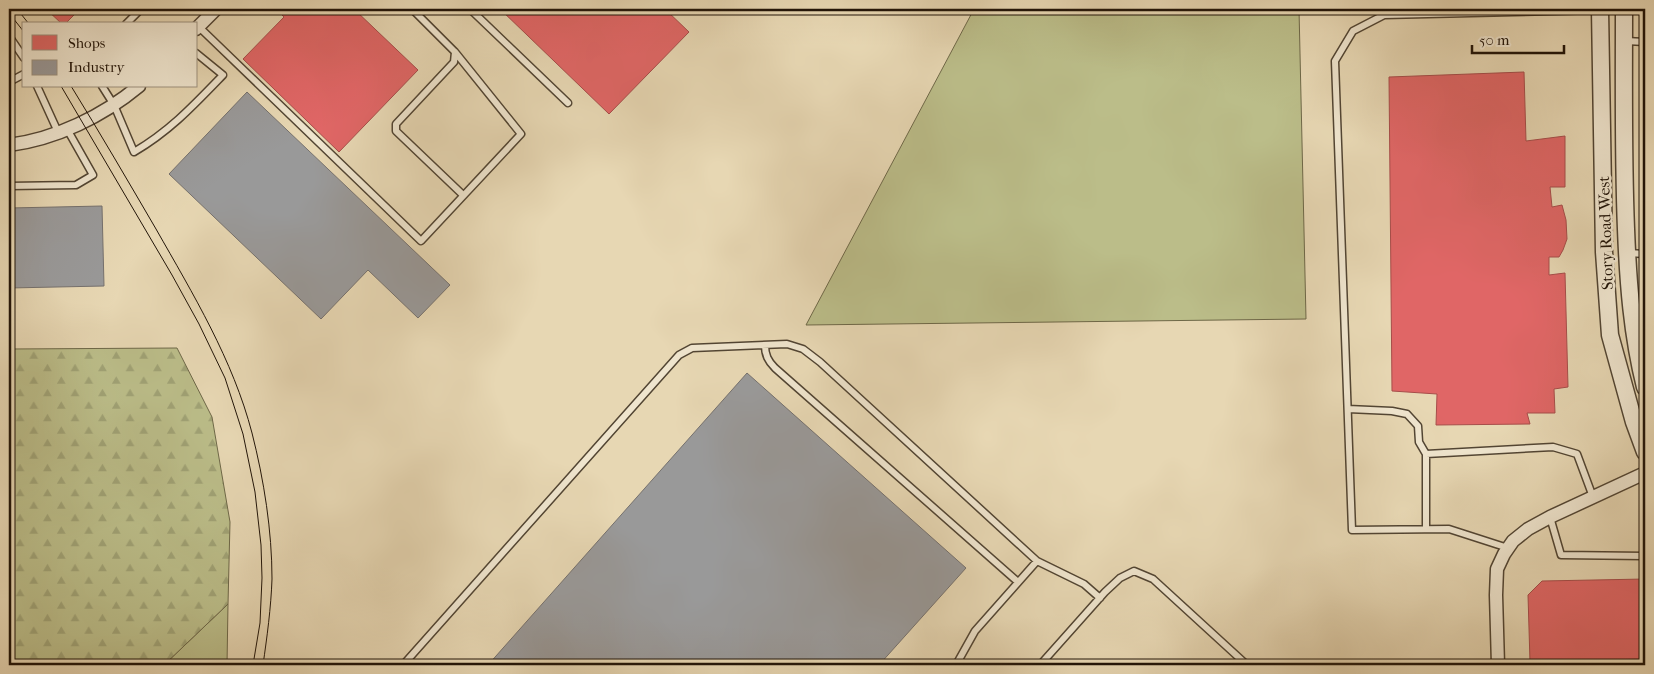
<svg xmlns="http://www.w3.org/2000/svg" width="1654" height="674" viewBox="0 0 1654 674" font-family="'IM FELL French Canon',serif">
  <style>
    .green { fill: #bbbd89; stroke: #6e6848 }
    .forest { fill: url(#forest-firs); stroke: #6e6848 }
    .shops { fill: #e06666; stroke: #a74d4a }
    .industry { fill: #999; stroke: #75716e }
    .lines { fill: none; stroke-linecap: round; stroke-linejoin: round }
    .service-casing { stroke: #524533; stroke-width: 9 }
    .minor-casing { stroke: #524533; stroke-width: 15 }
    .tertiary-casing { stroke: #524533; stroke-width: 19 }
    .service { stroke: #efe5ce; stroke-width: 6 }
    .minor { stroke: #efe5ce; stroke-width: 12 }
    .tertiary { stroke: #efe5ce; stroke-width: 16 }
    .tram { stroke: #211408; stroke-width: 1 }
    .labels { text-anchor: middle; stroke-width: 5; stroke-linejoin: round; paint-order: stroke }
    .street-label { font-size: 16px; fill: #211408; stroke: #efe5ce }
  </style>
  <defs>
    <pattern id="forest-firs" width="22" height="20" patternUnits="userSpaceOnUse" patternTransform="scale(1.25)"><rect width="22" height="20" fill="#bbbd89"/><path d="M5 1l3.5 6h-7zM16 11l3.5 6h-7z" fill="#a0a275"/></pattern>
  </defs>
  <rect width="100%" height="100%" fill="#e7d7b3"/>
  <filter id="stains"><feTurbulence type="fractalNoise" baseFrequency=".004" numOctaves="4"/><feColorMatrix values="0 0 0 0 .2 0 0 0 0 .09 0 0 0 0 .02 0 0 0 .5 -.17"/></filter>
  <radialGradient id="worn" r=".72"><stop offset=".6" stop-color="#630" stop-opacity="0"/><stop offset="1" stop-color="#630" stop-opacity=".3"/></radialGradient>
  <path class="green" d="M974,9h325l7,310 -500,6z
    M228,604l-1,61h-63z"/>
  <path class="forest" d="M177,348l35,69 18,105 -2,82 -64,61h-155v-316z"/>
  <path class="shops" d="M46,9h34l-15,15h-3z
    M276,9h78l64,61 -79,82 -96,-93 41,-42z
    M500,9h165l24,23 -80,82z
    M1524,72l2,69 39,-5v51h-15l2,20 10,-2 4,15 1,19 -4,11 -4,7h-10v18l16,-2 3,114 -14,2 1,24h-28l3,11 -94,1 1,-31 -45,-3 -3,-314z
    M1645,579v80l-115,3 -2,-67 14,-14z"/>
  <path class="industry" d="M247,92l203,193 -32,33 -50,-48 -47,49 -152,-145z
    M102,206l2,80 -95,2v-80z
    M747,373l219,195 -87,97h-391z"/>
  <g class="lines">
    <g class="service-casing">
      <path id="service" d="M412,9l43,43 -1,10 -58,62v7l67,64
        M470,9l98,94
        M126,24l15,-15
        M199,27l222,214 100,-107 -66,-82
        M9,36l15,22
        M1626,41l19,1
        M9,82l15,-8
        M37,86l21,46
        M102,86l12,19 20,47c36,-21 60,-47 89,-77l-27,-22
        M9,186l67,-1 17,-10 -26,-46
        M1628,253l17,1
        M765,345c0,10 3,16 10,23l243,214
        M1348,409l44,2 15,3 11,12 1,16 7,12
        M1550,517l11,38 84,1
        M1426,529v-75l127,-7 24,7 16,43
        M1508,548l-59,-19 -97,1 -17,-469 18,-30 31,-16 215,-5
        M403,665l276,-310 13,-7 95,-4 16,5 17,13 217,199
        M956,665l19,-34 62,-70 47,23 16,14
        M1040,665l65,-73 15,-14 14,-7 19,8 94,86"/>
    </g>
    <g class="minor-casing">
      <path id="minor" d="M196,29l20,-20
        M9,145c47,-6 94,-29 130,-59
        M1498,665l-2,-70 1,-26 7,-15 9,-13 15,-12 22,-12 95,-44"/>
    </g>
    <g class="tertiary-casing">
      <path id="tertiary" d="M1600,9l4,243 6,83 24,87 11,30
        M1624,9c0,73 -1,147 2,220 2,53 6,106 19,158"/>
    </g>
    <use href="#service" class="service"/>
    <use href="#minor" class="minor"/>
    <use href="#tertiary" class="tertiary"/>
    <path class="tram" d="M17,9l12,15
      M9,13l15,19
      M61,86l111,189 27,49 26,54 18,56 12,58 6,53 1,33 -2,45 -7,42
      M71,86c29,47 57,95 85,143 37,65 77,131 96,204 12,47 20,98 20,146 -1,29 -5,58 -9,86"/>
  </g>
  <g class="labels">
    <g class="street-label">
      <text transform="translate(1605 233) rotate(-92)" y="6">Story Road West</text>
    </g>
  </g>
  <rect width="1654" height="674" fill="none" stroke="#e7d7b3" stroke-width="30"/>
  <rect x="10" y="10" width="1634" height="654" fill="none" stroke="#211408" stroke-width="2.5"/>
  <rect x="15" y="15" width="1624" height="644" fill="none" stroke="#211408"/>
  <rect x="22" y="22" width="175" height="65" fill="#efe5ce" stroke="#9d917f"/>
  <rect x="32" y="35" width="25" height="15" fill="#e06666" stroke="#9d917f"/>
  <text x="68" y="48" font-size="15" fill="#211408">Shops</text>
  <rect x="32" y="60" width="25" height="15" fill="#999999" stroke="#9d917f"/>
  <text x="68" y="72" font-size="15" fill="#211408">Industry</text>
  <path d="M1472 45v8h92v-8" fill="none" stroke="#211408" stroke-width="2.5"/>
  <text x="1479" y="45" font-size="15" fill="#211408" stroke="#efe5ce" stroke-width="4" paint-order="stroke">50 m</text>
  <rect width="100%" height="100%" filter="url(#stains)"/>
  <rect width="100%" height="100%" fill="url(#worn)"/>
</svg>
